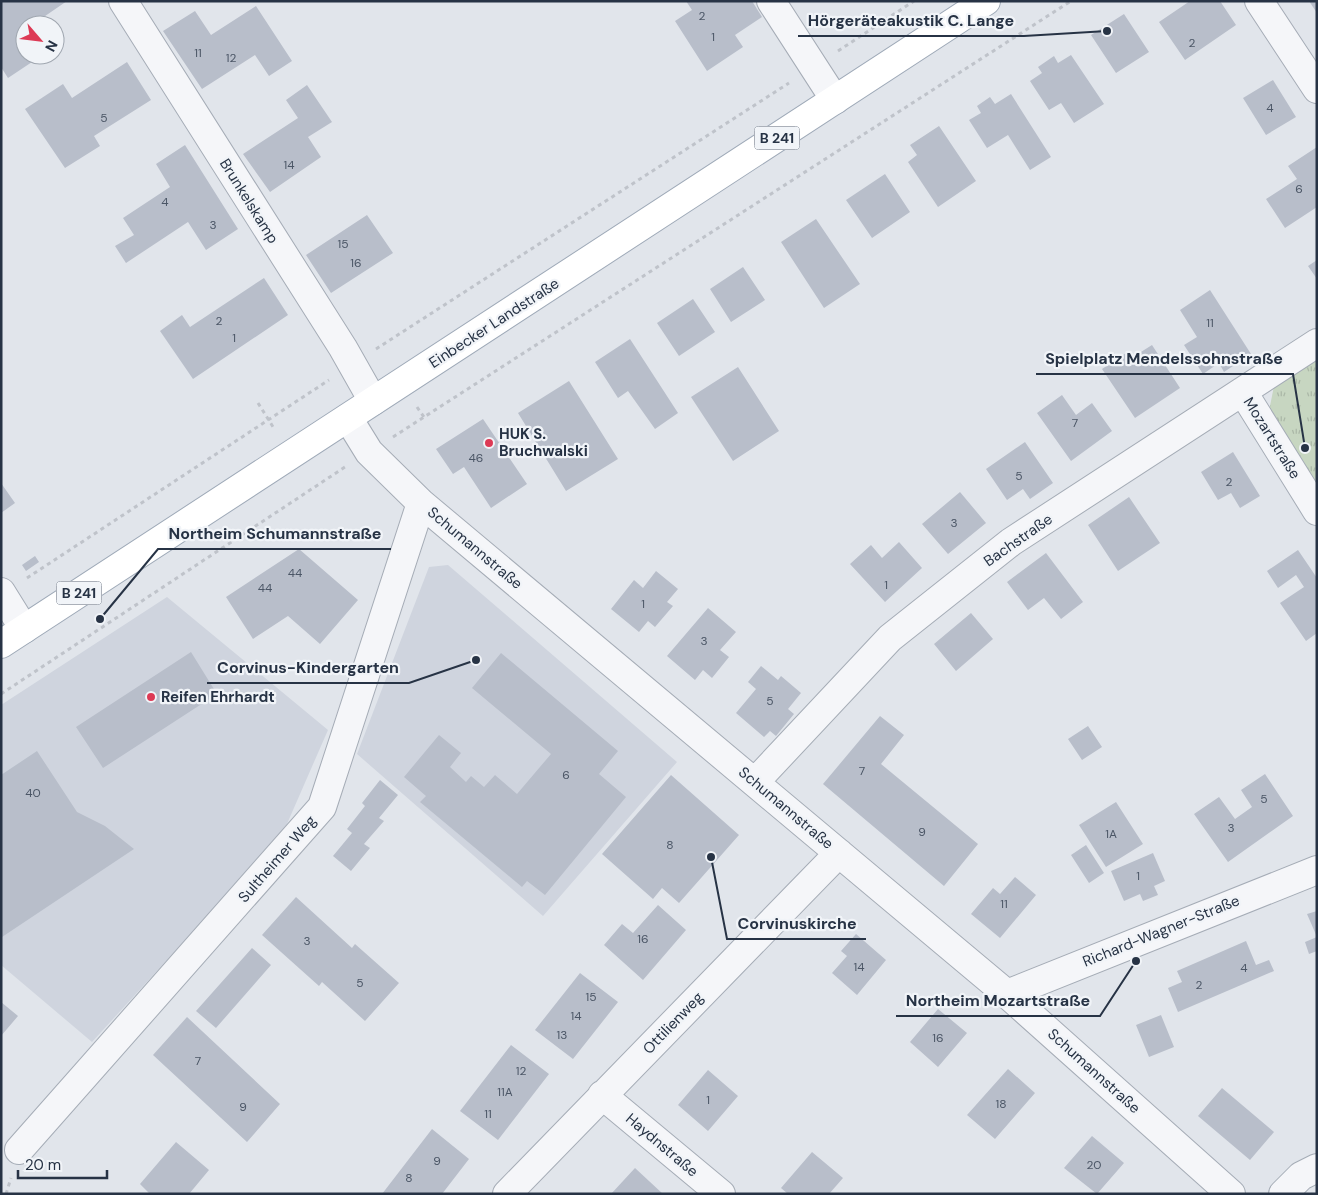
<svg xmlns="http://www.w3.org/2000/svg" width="1318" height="1195" viewBox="0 0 1318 1195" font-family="'DM Sans',sans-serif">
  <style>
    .built { fill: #cfd4de }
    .park { fill: url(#park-tufts) }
    .building { fill: #b8beca }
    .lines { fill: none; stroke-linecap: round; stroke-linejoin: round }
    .minor-casing { stroke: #a5acb6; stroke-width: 30 }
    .major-casing { stroke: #9faab8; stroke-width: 30 }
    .path { stroke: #bfc3ca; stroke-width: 3; stroke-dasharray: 4 4; stroke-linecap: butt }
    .minor { stroke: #f5f6f9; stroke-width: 28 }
    .major { stroke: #fff; stroke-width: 28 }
    .poi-dot { fill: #dd3a55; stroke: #f1f4f8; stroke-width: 2 }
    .labels { text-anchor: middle; stroke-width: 4.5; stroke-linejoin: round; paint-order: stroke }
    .number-label { font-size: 12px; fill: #4b5666 }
    .shield { fill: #f1f4f8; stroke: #646d7b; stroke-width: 1 }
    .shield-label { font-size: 14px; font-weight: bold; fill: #273345 }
    .street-label { font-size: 15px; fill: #273345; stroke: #f1f4f8 }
    .poi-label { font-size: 15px; font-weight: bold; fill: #273345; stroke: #f1f4f8; text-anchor: start }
    .leader { fill: none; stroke: #273345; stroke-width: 2 }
    .callout-dot { fill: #273345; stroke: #f1f4f8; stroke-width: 2 }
    .callout-label { font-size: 16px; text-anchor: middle; font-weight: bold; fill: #273345; stroke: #f1f4f8; stroke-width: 4.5; stroke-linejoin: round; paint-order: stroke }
  </style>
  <defs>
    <pattern id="park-tufts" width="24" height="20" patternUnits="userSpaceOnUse" patternTransform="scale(1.25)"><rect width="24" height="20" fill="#c7d6c1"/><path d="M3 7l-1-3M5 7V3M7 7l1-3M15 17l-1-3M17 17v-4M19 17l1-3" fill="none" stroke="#abb8a7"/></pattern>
  </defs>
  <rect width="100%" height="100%" fill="#e1e5eb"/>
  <path class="built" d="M448,565l229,197 -134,154 -186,-162 72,-187z
    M167,597l161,133 -45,103 -191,209 -91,-77v-260z"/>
  <path class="park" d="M1317,354v132l-48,-75 6,-30z"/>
  <path class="building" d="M1,1h66l-35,24h-7v5l-7,4 7,10v11h7l3,5 -27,18 -7,-11z
    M686,1h66l10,16 -27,18 8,12 -36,24 -32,-50 17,-11z
    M1190,1h30l16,24 -51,35 -26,-38z
    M1309,1h8v12z
    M256,6l36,55 -23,15 -14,-21 -53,34 -39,-58 32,-20 16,24z
    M1124,14l25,38 -33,21 -25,-38z
    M1071,55l33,49 -30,19 -13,-20 -12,7 -19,-29 12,-8 -4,-6 16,-11 4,7z
    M127,62l24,38 -57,36 6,10 -35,22 -40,-59 38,-25 9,14z
    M1273,80l23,37 -30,18 -23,-37z
    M307,85l25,37 -24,15 13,20 -51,35 -27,-38 55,-36 -12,-18z
    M1011,94l40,63 -21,13 -22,-35 -21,13 -18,-28 12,-7 -4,-7 13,-9 5,7z
    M939,126l37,55 -38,26 -30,-45 9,-7 -7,-10z
    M185,145l53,84 -32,21 -18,-28 -62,41 -11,-17 19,-11 -11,-17 47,-31 -14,-23z
    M1317,147v60l-32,21 -19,-29 31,-20 -9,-13z
    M885,174l25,38 -38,26 -26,-38z
    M367,215l26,38 -62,40 -25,-38z
    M816,219l44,65 -36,24 -43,-66z
    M1317,260v19l-9,-13z
    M743,267l22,33 -34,22 -21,-33z
    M264,278l24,37 -95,64 -33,-48 22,-16 8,12z
    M1210,290l41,64 -27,18 -5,-9 -16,11 -19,-29 13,-8 -17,-27z
    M693,299l22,33 -36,24 -22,-33z
    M630,339l48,74 -23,16 -27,-38 -10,7 -23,-36z
    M1152,345l28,43 -45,30 -33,-49 27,-18 4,6z
    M738,367l41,64 -46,30 -42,-64z
    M569,381l49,78 -52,32 -48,-78z
    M1062,395l14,20 16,-12 20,28 -41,30 -34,-48z
    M483,419l44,65 -36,24 -27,-41 -11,7 -17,-25z
    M1025,442l28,41 -23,16 -7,-10 -16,11 -21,-31z
    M1233,452l27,44 -20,12 -9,-15 -13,7 -17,-28z
    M1,483l14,20 -14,10z
    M960,492l26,31 -38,31 -26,-30z
    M1129,497l31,46 -42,28 -30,-46z
    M899,542l23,26 -37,34 -35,-38 21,-19 11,13z
    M299,549l59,51 -38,44 -32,-28 -35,23 -27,-42z
    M1298,550l19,28v55l-11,8 -26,-38 24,-16 -8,-12 -18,13 -11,-17z
    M1046,553l37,49 -22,17 -17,-21 -16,12 -21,-28z
    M35,556l4,6 -13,9 -4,-6z
    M656,571l22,18 -11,13 6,4 -18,21 -7,-6 -9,11 -28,-23 23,-29 9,8z
    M708,608l28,24 -16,18 9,7 -17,21 -9,-8 -8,10 -28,-24z
    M971,613l22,26 -37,32 -22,-27z
    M191,652l26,42 -114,74 -27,-41z
    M501,653l117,98 -19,23 27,23 -81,98 -18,-14 -5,6 -102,-85 6,-6 -22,-19 35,-42 22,18 -11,14 16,15 5,-6 13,11 11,-12 22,19 34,-40 -79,-66z
    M761,666l17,14 3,-4 20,17 -13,16 6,5 -18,22 -6,-5 -6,6 -28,-24 20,-24 -8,-7z
    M880,716l24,19 -23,29 97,80 -34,42 -121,-102z
    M1088,726l14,21 -20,13 -14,-21z
    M37,751l40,61 28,14 29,23 -132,88 -1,-162z
    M1265,774l28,42 -65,46 -34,-48 25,-17 16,22 17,-12 -11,-17z
    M671,775l68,60 -60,68 -17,-15 -9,11 -51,-45z
    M380,780l18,15 -19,23 5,3 -20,23 6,4 -19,23 -18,-15 19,-23 -5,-4 18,-23 -3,-3z
    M1116,802l27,42 -37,23 -27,-42z
    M1086,845l18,28 -15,10 -18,-28z
    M1153,853l12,28 -11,5 4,9 -15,6 -3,-7 -16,7 -13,-30z
    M1015,877l21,18 -36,43 -29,-24 22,-26 7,6z
    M296,897l56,51 3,-4 44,39 -34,38 -43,-39 -3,4 -57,-51z
    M658,905l28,25 -43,50 -39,-35 18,-21 11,9z
    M1317,911v26l-10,-23z
    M856,934l30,26 -29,35 -25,-22 15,-17 -6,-5z
    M1317,937v14l-8,3 -4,-12z
    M1246,941l10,24 13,-5 5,11 -96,41 -10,-24 14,-6 -5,-11z
    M252,948l19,17 -55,63 -20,-17z
    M580,973l38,29 -45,57 -38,-29z
    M1,1002l17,14 -17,20z
    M938,1009l29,24 -29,34 -28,-25z
    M1161,1015l13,32 -25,10 -13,-32z
    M187,1017l93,87 -33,38 -94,-87z
    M511,1045l38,29 -51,66 -38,-29z
    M1008,1069l27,24 -40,46 -28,-24z
    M708,1070l30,26 -30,35 -30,-26z
    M1222,1088l52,44 -24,28 -52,-44z
    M432,1129l37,30 -27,35h-60z
    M1092,1136l32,27 -27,31 -33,-26z
    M176,1142l33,28 -20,24h-39l-10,-10z
    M812,1152l31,26 -14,16h-41l-7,-6z
    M635,1168l28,26h-52z"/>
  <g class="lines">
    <g class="minor-casing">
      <path id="minor" d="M123,1l220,347 30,53
        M771,1l64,99
        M1259,1l58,88
        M1243,392l74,119
        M348,418l21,34 52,51 586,491 224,200
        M1,592l23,37
        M755,782l135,-144 121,-96 306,-199
        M1007,994l310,-124
        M602,1095l119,99
        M19,1150l303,-343 99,-304
        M507,1194l332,-341
        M1283,1194l18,-18 16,-8"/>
    </g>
    <g class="major-casing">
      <path id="major" d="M1,644l985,-643"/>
    </g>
    <path class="path" d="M838,51l76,-50
      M376,349l413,-266
      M258,403l17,27
      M417,407l7,10
      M393,437l678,-436
      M27,578l302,-198
      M1,694l344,-227
      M6,1194l5,-16"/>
    <use href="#minor" class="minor"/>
    <use href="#major" class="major"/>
  </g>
  <g class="poi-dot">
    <circle cx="489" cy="443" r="5"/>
    <circle cx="151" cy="697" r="5"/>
  </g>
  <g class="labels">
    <g class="number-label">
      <text x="702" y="20">2</text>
      <text x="713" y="41">1</text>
      <text x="1192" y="47">2</text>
      <text x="198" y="57">11</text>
      <text x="231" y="62">12</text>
      <text x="1270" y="112">4</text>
      <text x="104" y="122">5</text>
      <text x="289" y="169">14</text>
      <text x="1299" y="193">6</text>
      <text x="165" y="206">4</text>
      <text x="213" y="229">3</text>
      <text x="343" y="248">15</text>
      <text x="356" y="267">16</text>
      <text x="219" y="325">2</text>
      <text x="1210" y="327">11</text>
      <text x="234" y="342">1</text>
      <text x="1075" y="427">7</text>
      <text x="476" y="462">46</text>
      <text x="1019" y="480">5</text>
      <text x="1229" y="486">2</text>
      <text x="954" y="527">3</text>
      <text x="295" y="577">44</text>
      <text x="886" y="589">1</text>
      <text x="265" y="592">44</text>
      <text x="643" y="608">1</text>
      <text x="704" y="645">3</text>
      <text x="770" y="705">5</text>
      <text x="862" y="775">7</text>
      <text x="566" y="779">6</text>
      <text x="33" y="797">40</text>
      <text x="1264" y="803">5</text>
      <text x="1231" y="832">3</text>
      <text x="922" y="836">9</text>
      <text x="1111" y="838">1A</text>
      <text x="670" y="849">8</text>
      <text x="1138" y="880">1</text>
      <text x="1004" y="908">11</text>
      <text x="643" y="943">16</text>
      <text x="307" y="945">3</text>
      <text x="859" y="971">14</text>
      <text x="1244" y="972">4</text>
      <text x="360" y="987">5</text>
      <text x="1199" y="989">2</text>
      <text x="591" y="1001">15</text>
      <text x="576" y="1020">14</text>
      <text x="562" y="1039">13</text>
      <text x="938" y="1042">16</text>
      <text x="198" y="1065">7</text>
      <text x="521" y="1075">12</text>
      <text x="505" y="1096">11A</text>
      <text x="708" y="1104">1</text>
      <text x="1001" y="1108">18</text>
      <text x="243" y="1111">9</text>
      <text x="488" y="1118">11</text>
      <text x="437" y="1165">9</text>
      <text x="1094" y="1169">20</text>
      <text x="409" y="1182">8</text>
    </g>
    <g class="shield">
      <rect x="754.5" y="126.5" width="45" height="23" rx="4"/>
      <rect x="56.5" y="581.5" width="45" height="23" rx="4"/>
    </g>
    <g class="shield-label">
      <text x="777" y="143">B 241</text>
      <text x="79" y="598">B 241</text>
    </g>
    <g class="street-label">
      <text transform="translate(249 201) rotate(58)" y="5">Brunkelskamp</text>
      <text transform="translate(494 323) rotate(-33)" y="5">Einbecker Landstraße</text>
      <text transform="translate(1272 438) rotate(58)" y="5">Mozartstraße</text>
      <text transform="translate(1018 540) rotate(-35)" y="5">Bachstraße</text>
      <text transform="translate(475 548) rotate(40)" y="5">Schumannstraße</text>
      <text transform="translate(786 808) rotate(40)" y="5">Schumannstraße</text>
      <text transform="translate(277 859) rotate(-49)" y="5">Sultheimer Weg</text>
      <text transform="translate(1161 931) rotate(-22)" y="5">Richard-Wagner-Straße</text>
      <text transform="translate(673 1023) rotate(-46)" y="5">Ottilienweg</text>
      <text transform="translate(1094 1071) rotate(42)" y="5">Schumannstraße</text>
      <text transform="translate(662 1145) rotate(40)" y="5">Haydnstraße</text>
    </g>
    <g class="poi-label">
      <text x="499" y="439">HUK S.<tspan x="499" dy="17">Bruchwalski</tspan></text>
      <text x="161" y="702">Reifen Ehrhardt</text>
    </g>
  </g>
  <path class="leader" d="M1107 31L1024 36H798M1305 448L1293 374H1036M100 619L158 549H391M476 660L409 683H207M711 857L727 939H866M1136 961L1100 1016H896"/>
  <g class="callout-dot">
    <circle cx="1107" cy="31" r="5"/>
    <circle cx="1305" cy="448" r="5"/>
    <circle cx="100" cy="619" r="5"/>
    <circle cx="476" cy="660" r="5"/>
    <circle cx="711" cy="857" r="5"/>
    <circle cx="1136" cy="961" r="5"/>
  </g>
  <g class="callout-label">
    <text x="911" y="26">Hörgeräteakustik C. Lange</text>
    <text x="1164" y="364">Spielplatz Mendelssohnstraße</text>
    <text x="275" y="539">Northeim Schumannstraße</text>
    <text x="308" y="673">Corvinus-Kindergarten</text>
    <text x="797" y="929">Corvinuskirche</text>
    <text x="998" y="1006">Northeim Mozartstraße</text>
  </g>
  <rect width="1318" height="1195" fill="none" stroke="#273345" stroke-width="5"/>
  <g transform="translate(40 40) rotate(118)"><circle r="24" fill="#f1f4f8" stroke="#a0a7b0"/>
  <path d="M0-4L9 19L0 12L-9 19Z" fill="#dd3a55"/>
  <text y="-8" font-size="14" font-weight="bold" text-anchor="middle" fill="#273345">N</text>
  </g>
  <path d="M18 1170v8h89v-8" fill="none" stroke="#273345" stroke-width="2.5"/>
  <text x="25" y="1170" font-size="15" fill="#273345" stroke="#f1f4f8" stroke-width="4" paint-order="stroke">20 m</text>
</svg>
